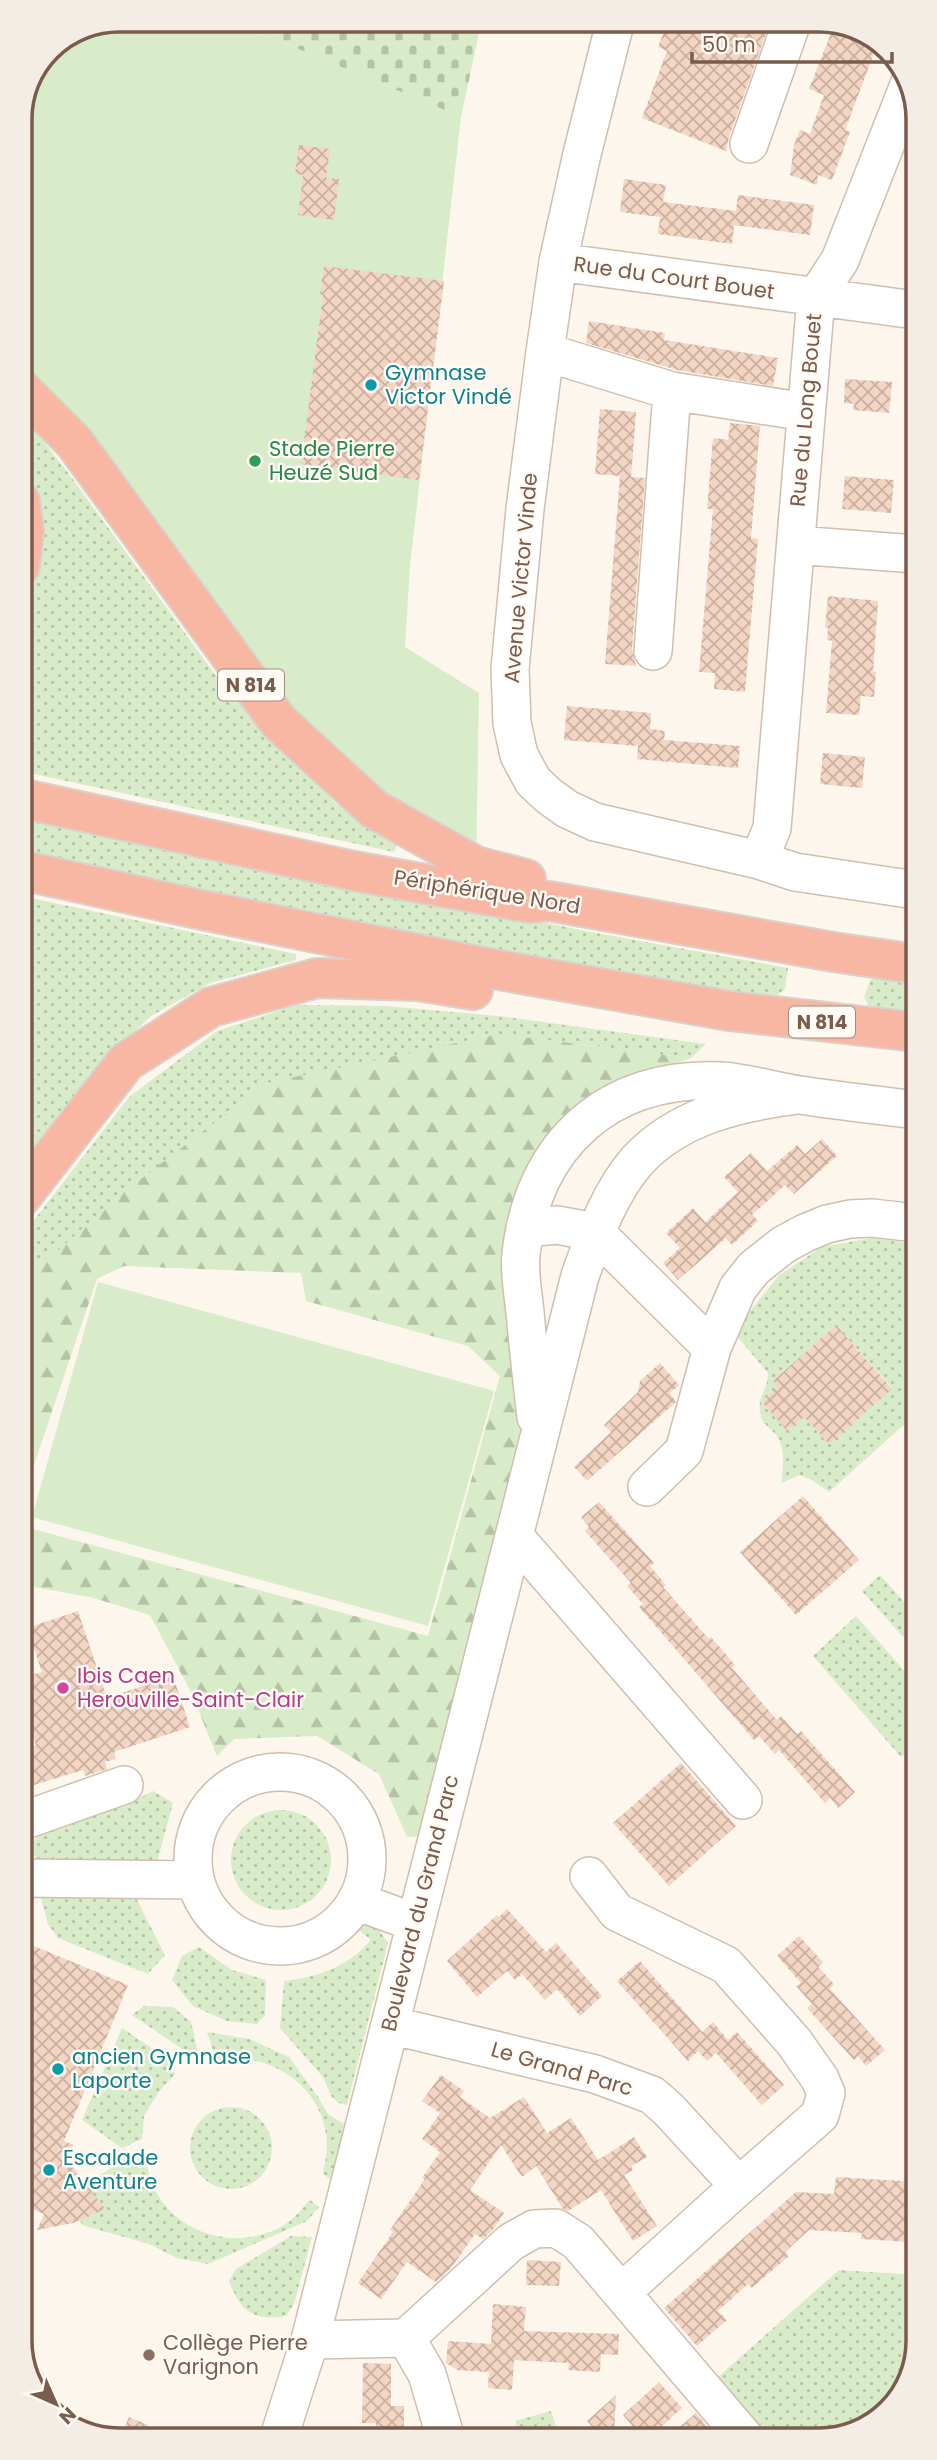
<svg xmlns="http://www.w3.org/2000/svg" width="937" height="2460" viewBox="0 0 937 2460" font-family="Poppins,sans-serif">
  <style>
    .grass { fill: url(#grass-dots); fill-rule: evenodd }
    .forest { fill: url(#forest-firs) }
    .cemetery { fill: url(#cemetery-stones) }
    .garden { fill: #d8ecc9 }
    .building { fill: url(#building-cross-hatch) }
    .lines { fill: none; stroke-linecap: round; stroke-linejoin: round }
    .minor-casing { stroke: #d1beb0; stroke-width: 40 }
    .highway-casing { stroke: #dad1cd; stroke-width: 42 }
    .minor { stroke: #fff; stroke-width: 37 }
    .highway { stroke: #f7b7a3; stroke-width: 38 }
    .culture-dot { fill: #0f9aa8; stroke: #fffaf3; stroke-width: 2.5 }
    .leisure-dot { fill: #2e9e5b; stroke: #fffaf3; stroke-width: 2.5 }
    .hotel-dot { fill: #d1479c; stroke: #fffaf3; stroke-width: 2.5 }
    .education-dot { fill: #8d6e63; stroke: #fffaf3; stroke-width: 2.5 }
    .labels { text-anchor: middle; stroke-width: 5; stroke-linejoin: round; paint-order: stroke }
    .shield { fill: #fffaf3; stroke: #a28b7f; stroke-width: 2 }
    .shield-label { font-size: 19px; font-weight: bold; fill: #7a5c4d }
    .street-label { font-size: 21px; fill: #7a5c4d; stroke: #fffaf3 }
    .culture-label { font-size: 21px; fill: #0d838f; stroke: #fffaf3; text-anchor: start }
    .leisure-label { font-size: 21px; fill: #27864d; stroke: #fffaf3; text-anchor: start }
    .hotel-label { font-size: 21px; fill: #b23c85; stroke: #fffaf3; text-anchor: start }
    .education-label { font-size: 21px; fill: #785e54; stroke: #fffaf3; text-anchor: start }
    .rim { fill: none; stroke: #7a5c4d; stroke-width: 3.5 }
  </style>
  <defs>
    <pattern id="grass-dots" width="8" height="8" patternUnits="userSpaceOnUse" patternTransform="scale(1.75)"><rect width="8" height="8" fill="#d8ecc9"/><path d="M2 2h.1M6 6h.1" fill="none" stroke="#b4c2a5" stroke-width="1.8" stroke-linecap="round"/></pattern>
    <pattern id="forest-firs" width="22" height="20" patternUnits="userSpaceOnUse" patternTransform="scale(1.75)"><rect width="22" height="20" fill="#d8ecc9"/><path d="M5 1l3.5 6h-7zM16 11l3.5 6h-7z" fill="#b4c2a5"/></pattern>
    <pattern id="cemetery-stones" width="16" height="16" patternUnits="userSpaceOnUse" patternTransform="scale(1.75)"><rect width="16" height="16" fill="#d8ecc9"/><path d="M2 7V4a2 2 0 0 1 4 0v3zM10 15v-3a2 2 0 0 1 4 0v3z" fill="#b4c2a5"/></pattern>
    <pattern id="building-cross-hatch" width="8" height="8" patternUnits="userSpaceOnUse" patternTransform="scale(1.75)"><rect width="8" height="8" fill="#f3d5c3"/><path d="M0 0l8 8M0 8l8-8" fill="none" stroke="#cab0a1"/></pattern>
  </defs>
  <rect width="100%" height="100%" fill="#fdf6ec"/>
  <path class="grass" d="M20,411l49,63 148,203 118,126 42,31 21,9 -4,9 -374,-81v-156l4,-7 15,-64 -2,-30 -17,-56z
    M20,815l571,117 197,36 -3,21 -10,8 -104,-14 -388,-74 -262,-56z
    M21,896l275,58v6l-86,23 -59,33 -60,58 -70,97z
    M875,975l41,6v34l-46,-6 -6,-12 6,-16z
    M296,1005l90,1 112,10 208,28 -15,14 -192,-24 -440,217 -38,32v-46l108,-140 88,-66z
    M877,1237l39,8v169l-87,78 -17,-12 -13,-5 -17,8c0,-17 5,-35 -7,-49 -5,-6 -12,-10 -14,-17 -6,-20 8,-28 7,-44l-32,-38 10,-19 33,-41 43,-28zM836,1325l56,63 -63,56 -25,-27 -17,14 -25,-29 16,-15 -5,-6z
    M880,1575l37,41v7l-14,14 -41,-46z
    M856,1616l61,69v59l-16,13 -88,-101z
    M153,1791l20,12 -18,67 -116,-6 -9,-18 13,-16 33,-13 46,-10z
    M231 1860a50 50 0 1 1 100 0a50 50 0 1 1-100 0Z
    M39,1891l96,5 30,59 -17,19 -90,-36 -10,-14z
    M365,1924l12,3 11,16 -41,162 -8,-2 -8,-7 -8,-19 -43,-49 4,-47c34,-4 64,-14 87,-41l-11,-9z
    M199,1947l33,23 34,10 -1,35 -8,9 -30,-3 -34,-15 -21,-26 10,-24z
    M144,2006l29,1 18,15 9,39 -68,-46z
    M122,2028l43,29 10,17 -17,19 -14,23 -2,23 -20,9 -40,-28z
    M207,2032l42,7 40,18 29,40 10,17 16,10 -11,57 -10,-7c1,-9 4,-18 4,-27 0,-59 -56,-97 -111,-87z
    M190 2148a41 41 0 1 1 82 0a41 41 0 1 1-82 0Z
    M145,2157c3,10 4,22 9,31 24,49 88,65 133,35 9,-6 16,-16 23,-23l9,7 -12,14 -99,43 -31,-6 -28,-14 -67,-19 -2,-5 24,-12 -17,-23 35,-25z
    M291,2236l21,1 -18,67 -8,12c-32,6 -46,-5 -57,-35l7,-12z
    M839,2270l79,5v67l-21,60 -53,35 -86,1 -48,-54z
    M551,2411l9,28h-39l-6,-18z"/>
  <path class="forest" d="M499,1034l192,24 -76,27 -104,134 15,198 -98,419 -21,1 -28,-63 -62,-38 -83,3 -17,17 -27,-66 -40,-75 -60,-18 -57,-10 -11,5v-66l406,110 72,-260 -32,-30 -162,-45 -5,-28 -177,-7 -27,13 -76,224v-220l103,-91 142,-109z"/>
  <path class="cemetery" d="M226,19h256l-21,98z"/>
  <path class="garden" d="M119,19h107l235,98 -51,449 -5,81 74,46 -3,173 -102,-57 -354,-421 -1,-275 30,-65z
    M98,1282l396,109 -66,235 -396,-109z"/>
  <path class="building" d="M669,19h102l-42,118 -3,14 -84,-33 25,-67 -9,-4z
    M835,23l44,17 -34,90 5,2 -18,48 -14,-5 -1,10 -27,-10 4,-30 6,-15 10,4 14,-39 -15,-6z
    M299,145l31,4 -4,29 13,1 -5,41 -36,-5 5,-40 -8,-1z
    M624,179l42,6 -3,17 73,9 -4,33 -74,-10 2,-17 -40,-5z
    M738,195l76,10 -4,30 -76,-10z
    M324,266l120,15 -25,199 -118,-16 22,-169 -3,-1z
    M589,321l76,12 -1,7 114,18 -5,28 -96,-16 -91,-27z
    M845,379l47,3 -3,31 -36,-3 1,-6 -10,-1z
    M600,409l36,3 -5,65 14,1 -13,171 4,17 -31,-2 15,-188 -25,-2z
    M730,423l30,3 -9,112 7,1 -13,153 -31,-3 1,-16 -16,-1 14,-163h-6l6,-71 15,2z
    M845,476l49,4 -3,33 -49,-4z
    M828,596l50,5 -5,71h3l-2,25 -13,-1 -2,19 -33,-2 6,-72 -5,-1 1,-12h-3z
    M567,706l84,7 -1,16 15,2 -1,9 76,6 -2,22 -101,-9 1,-13 -74,-6z
    M823,753l42,4 -3,31 -42,-4z
    M822,1139l15,17 -43,38 -9,-9 -33,30 6,6 -26,24 -6,-7 -48,42 -15,-17 17,-15 -14,-15 27,-25 12,14 33,-30 -14,-15 27,-24 16,18 30,-26 8,9z
    M836,1325l56,64 -63,55 -25,-27 -17,14 -25,-29 16,-15 -5,-6z
    M660,1363l19,22 -9,8 6,9 -89,79 -13,-14 37,-35 -7,-7 34,-33 2,-11z
    M803,1496l56,64 -63,55 -56,-63z
    M599,1502l55,61 -4,3 16,19 -3,2 46,52 2,-2 24,28 -3,3 45,52 4,-4 16,18 4,-3 54,61 -17,16 -8,-10 -5,5 -46,-53 -4,4 -16,-18 -5,4 -115,-133 4,-3 -16,-18 4,-3 -46,-52 4,-4 -8,-10z
    M78,1611l29,87 66,-22 17,51 -76,25 2,7 -11,3 2,7 -22,7 -2,-6 -49,15 -12,-35 14,-5 -14,-40v-27l20,-6 -15,-44z
    M681,1763l55,63 -67,60 -56,-63z
    M507,1909l39,43 10,-9 46,53 -22,20 -23,-27 -12,11 -23,-26 -7,6 -8,-9 -30,26 -30,-36 50,-46 2,2z
    M799,1936l24,26 -5,5 16,17 -4,5 55,61 -19,16 -8,-10 -4,4 -47,-52 5,-4 -16,-18 5,-3 -24,-27z
    M22,1941l106,44 -64,156 9,4 -6,14 38,50 -32,14 -36,7 7,-16 -21,-9z
    M640,1961l62,71 11,-10 15,18 9,-8 47,53 -22,20 -46,-52 -9,8 -9,-10 -10,10 -71,-80z
    M441,2075l23,16 -4,6 30,21 34,-21 23,36 24,-15 27,42 36,-23 13,20 -16,9 2,4 -9,5 33,51 -24,15 -32,-51 -33,21 -5,-2 -27,-43 -14,11 -21,-32 -31,45 34,23 -12,18 -9,8 -8,-5 -24,34 -15,14 -29,-20 -26,37 -23,-16 35,-51 -3,-2 35,-51 -3,-1 18,-26 -18,-13 18,-26 -18,-12z
    M836,2177l81,5 1,56 -8,-1v5l-49,-3 1,-6 -53,-3 -24,22 4,4 -37,32 -4,-4 -30,27 9,9 -30,26 -33,-38 132,-116 38,2z
    M527,2260l34,2 -2,24 -33,-1z
    M493,2304l33,3 -2,24 95,3 -1,21 -17,-1 -1,18 -32,-2 1,-7 -55,-3 -2,30 -24,-2 1,-16 -32,-2 -11,-7 2,-22 43,3z
    M363,2363l28,1v42h13v33h-28v-16h-14z
    M659,2382l23,26 -33,30h-6l-20,-23z
    M616,2395l-2,43h-12l-15,-17z
    M696,2413l21,25h-50z
    M129,2417l19,8 -7,15h-22z"/>
  <g class="lines">
    <g class="minor-casing">
      <path id="minor" d="M616,19l-34,135 -24,108 -13,90 -20,157 -15,160 2,54 7,32 14,26 16,15 18,13 28,13 164,38 36,12 120,18
        M749,144l44,-125
        M558,262l357,48
        M545,352l127,39 134,21
        M796,545l119,9
        M653,651l19,-260
        M759,860l13,-32 44,-531 24,-37 69,-175
        M525,1228l32,-3 38,7 117,116
        M536,1417c-4,-35 -8,-70 -11,-105 -2,-19 -6,-39 -4,-58 12,-111 89,-179 201,-173 27,2 52,10 78,14 39,6 77,10 116,15
        M647,1487l37,-36 28,-103 26,-60 16,-20 29,-23 22,-12 22,-9 23,-5 22,-1 44,5
        M514,1536l229,264
        M193 1859a87 87 0 1 1 174 0a87 87 0 1 1-174 0Z
        M25,1820l99,-35
        M589,1876l28,36 109,53 68,77 26,37 6,14 -6,22 -81,71
        M22,1878l173,2
        M356,1901l60,22
        M390,2025l205,49 57,21 16,14 71,77 -117,106
        M406,2338l21,36 19,65
        M310,2340l96,-2 105,-96 23,-13 22,-1 22,14 167,196
        M278,2440l32,-100 270,-1064c14,-39 29,-83 57,-115 41,-45 103,-59 161,-66"/>
    </g>
    <g class="highway-casing">
      <path id="highway" d="M20,388l54,54 205,280 95,87 102,57 50,13
        M20,501l4,30 -4,35
        M20,798l334,73 176,32 19,-2 284,51 83,12
        M21,870l176,39 296,60 236,42 187,21
        M21,1197l105,-135 85,-55 106,-29 101,3 55,9"/>
    </g>
    <use href="#minor" class="minor"/>
    <use href="#highway" class="highway"/>
  </g>
  <g class="culture-dot">
    <circle cx="371" cy="385" r="7"/>
    <circle cx="58" cy="2069" r="7"/>
    <circle cx="49" cy="2170" r="7"/>
  </g>
  <circle class="leisure-dot" cx="255" cy="461" r="7"/>
  <circle class="hotel-dot" cx="63" cy="1688" r="7"/>
  <circle class="education-dot" cx="149" cy="2355" r="7"/>
  <g class="labels">
    <g class="shield">
      <rect x="218" y="669.5" width="66" height="31" rx="5"/>
      <rect x="789" y="1006.5" width="66" height="31" rx="5"/>
    </g>
    <g class="shield-label">
      <text x="251" y="692">N 814</text>
      <text x="822" y="1029">N 814</text>
    </g>
    <g class="street-label">
      <text transform="translate(674 278) rotate(8)" y="7">Rue du Court Bouet</text>
      <text transform="translate(806 410) rotate(-85)" y="7">Rue du Long Bouet</text>
      <text transform="translate(521 578) rotate(-85)" y="7">Avenue Victor Vinde</text>
      <text transform="translate(487 892) rotate(9)" y="7">Périphérique Nord</text>
      <text transform="translate(420 1903) rotate(-76)" y="7">Boulevard du Grand Parc</text>
      <text transform="translate(562 2069) rotate(16)" y="7">Le Grand Parc</text>
    </g>
    <g class="culture-label">
      <text x="385" y="380">Gymnase<tspan x="385" dy="24">Victor Vindé</tspan></text>
      <text x="72" y="2064">ancien Gymnase<tspan x="72" dy="24">Laporte</tspan></text>
      <text x="63" y="2165">Escalade<tspan x="63" dy="24">Aventure</tspan></text>
    </g>
    <g class="leisure-label">
      <text x="269" y="456">Stade Pierre<tspan x="269" dy="24">Heuzé Sud</tspan></text>
    </g>
    <g class="hotel-label">
      <text x="77" y="1683">Ibis Caen<tspan x="77" dy="24">Herouville-Saint-Clair</tspan></text>
    </g>
    <g class="education-label">
      <text x="163" y="2350">Collège Pierre<tspan x="163" dy="24">Varignon</tspan></text>
    </g>
  </g>
  <path d="M0 0H937V2460H0ZM119 32H819A87 87 0 0 1 906 119V2341A87 87 0 0 1 819 2428H119A87 87 0 0 1 32 2341V119A87 87 0 0 1 119 32Z" fill="#f4ede6" fill-rule="evenodd"/>
  <path class="rim" d="M119 32H819A87 87 0 0 1 906 119V2341A87 87 0 0 1 819 2428H119A87 87 0 0 1 32 2341V119A87 87 0 0 1 119 32Z"/>
  <g transform="translate(56 2404) rotate(135)" stroke="#fffaf3" stroke-width="5" paint-order="stroke">
  <path d="M0-5L12 26L0 18L-12 26Z" fill="#7a5c4d"/>
  <text y="-10" font-size="19" font-weight="bold" text-anchor="middle" fill="#7a5c4d">N</text>
  </g>
  <path d="M692 52v10h200v-10" fill="none" stroke="#7a5c4d" stroke-width="3.5"/>
  <text x="702" y="52" font-size="21" fill="#7a5c4d" stroke="#fffaf3" stroke-width="5" paint-order="stroke">50 m</text>
</svg>
